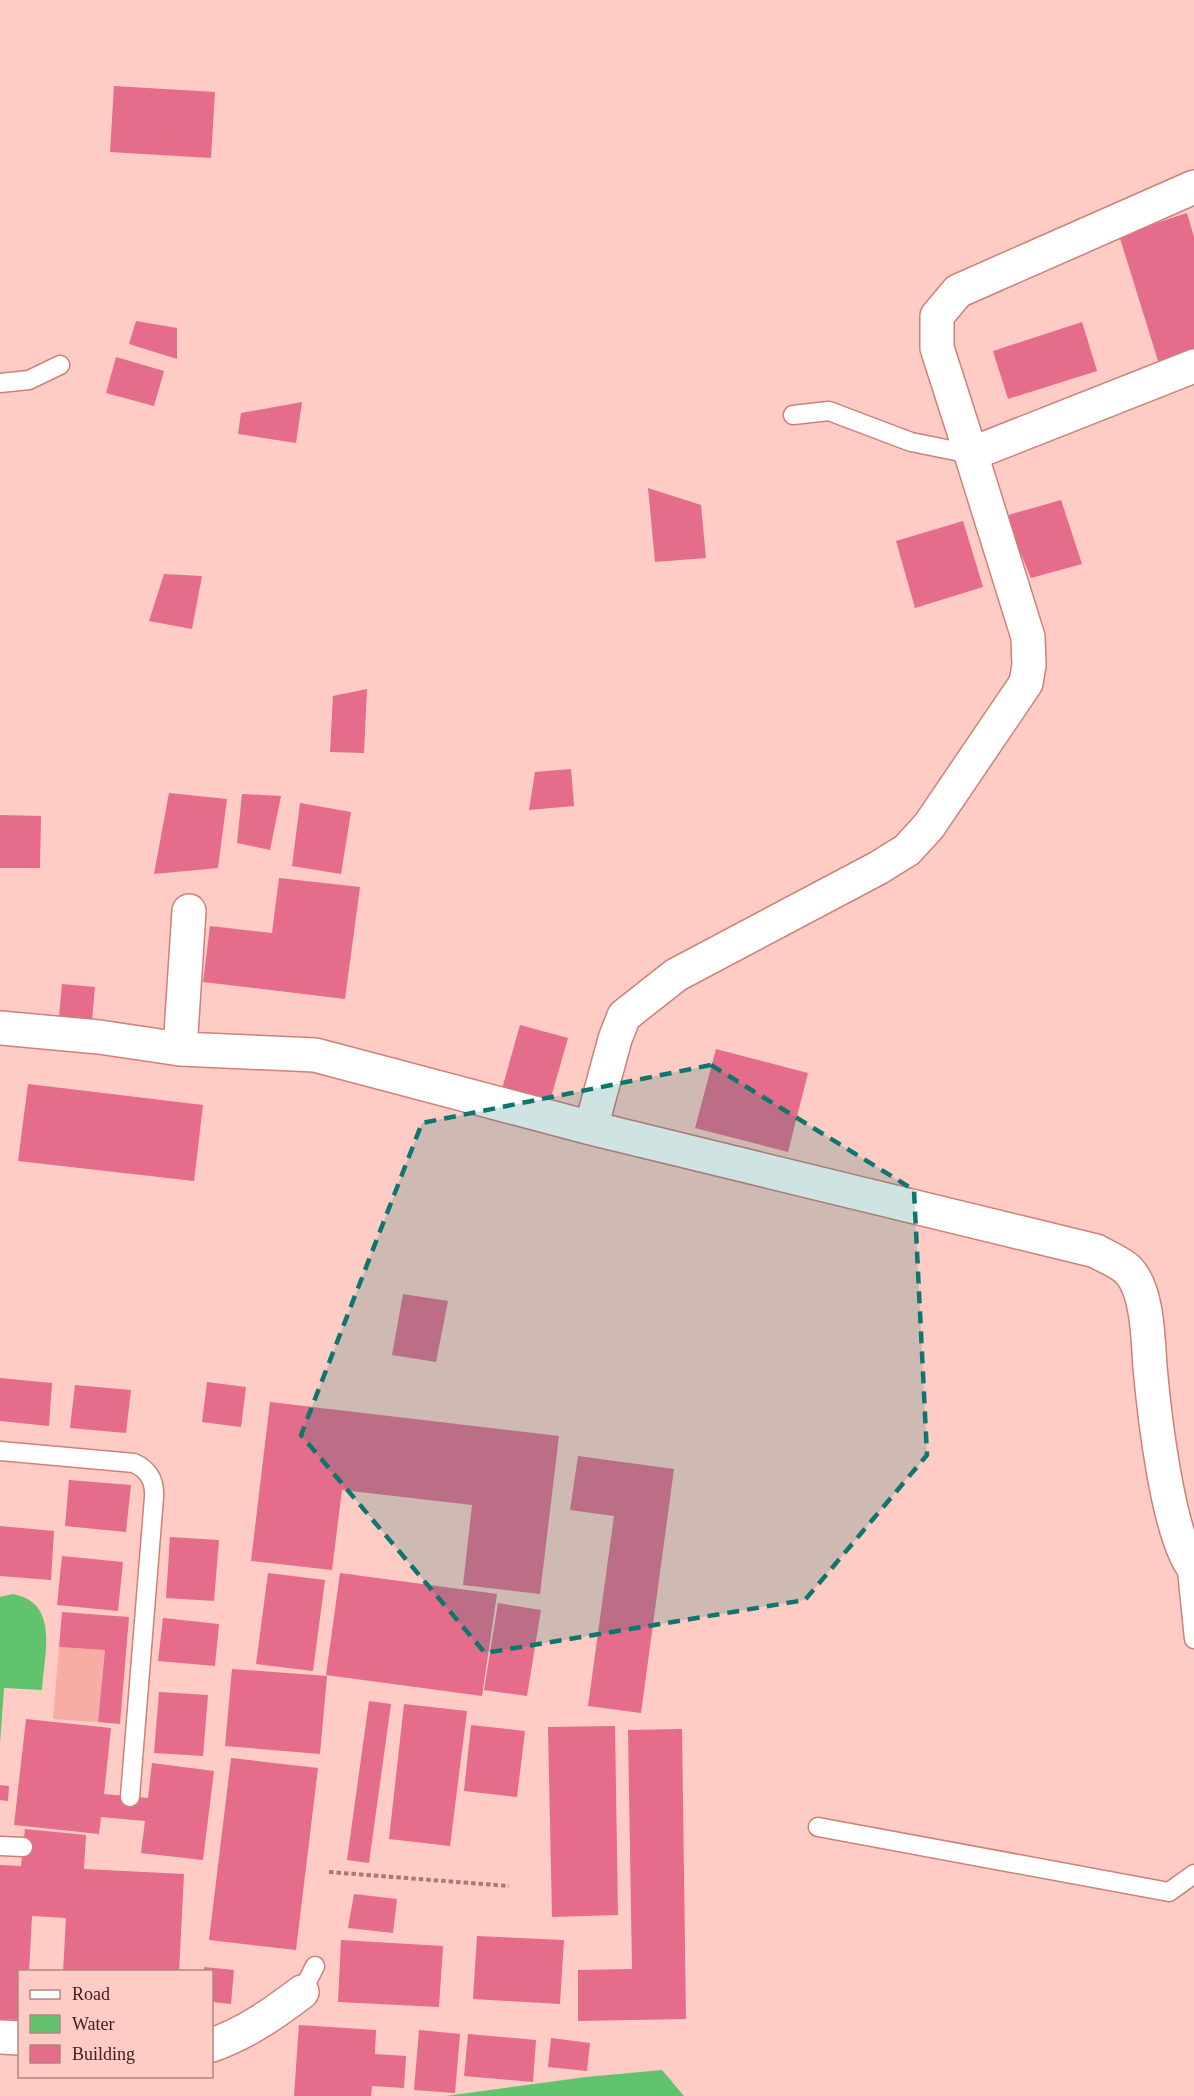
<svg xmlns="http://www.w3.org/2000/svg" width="1194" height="2096" viewBox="0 0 1194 2096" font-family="Georgia,serif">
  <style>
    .green { fill: #f7aca4 }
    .water { fill: #61c36d }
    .building { fill: #e66c8b }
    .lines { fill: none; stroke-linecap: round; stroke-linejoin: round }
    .service-casing { stroke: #ce8079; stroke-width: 21 }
    .minor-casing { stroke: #ce8079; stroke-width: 36 }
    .path { stroke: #a57b76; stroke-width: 4; stroke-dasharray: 4.5 3; stroke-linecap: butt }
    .service { stroke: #fff; stroke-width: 18 }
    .minor { stroke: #fff; stroke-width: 33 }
    .marked { fill: #0f766e; fill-opacity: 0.2; stroke: #0f766e; stroke-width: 4.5; stroke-dasharray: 12 8; stroke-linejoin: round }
  </style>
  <rect width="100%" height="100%" fill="#fecbc5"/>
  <path class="green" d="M59,1647l46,3 -7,72 -45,-3z"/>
  <path class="water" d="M13,1594c47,9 31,60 29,96l-38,-2 -4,56v-147z
    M662,2070l22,26h-238l140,-19z"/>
  <path class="building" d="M114,86l101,6 -4,66 -101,-6z
    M1187,213l7,24v114l-35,13 -40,-129z
    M136,321l41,7v31l-48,-15z
    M1082,322l15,49 -89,28 -15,-48z
    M116,357l48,14 -10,35 -48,-13z
    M302,402l-6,41 -58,-9 3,-21z
    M648,488l53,17 5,53 -51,4z
    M1061,500l21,64 -51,14 -26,-62z
    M963,521l20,66 -68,21 -19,-67z
    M164,574l38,2 -10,53 -43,-8z
    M367,689l-3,64 -34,-1 3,-56z
    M571,769l3,37 -45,4 6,-38z
    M169,793l58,6 -9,69 -64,6z
    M242,794l39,2 -11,54 -33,-7z
    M300,803l51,9 -10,62 -49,-8z
    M0,815l41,1 -1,52h-40z
    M279,878l81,9 -15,112 -142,-17 7,-56 62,7z
    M62,984l33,3 -3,33 -33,-3z
    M520,1025l48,13 -20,70 -48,-12z
    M716,1049l92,24 -20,79 -93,-24z
    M28,1084l175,21 -9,76 -176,-20z
    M403,1294l45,7 -12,61 -44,-7z
    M0,1378l52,5 -3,43 -49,-5z
    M207,1382l39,5 -5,40 -39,-5z
    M75,1385l56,5 -5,43 -56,-5z
    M270,1402l289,34 -19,158 -77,-9 9,-80 -130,-15 -10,80 -81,-9z
    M578,1456l96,13 -33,244 -53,-7 26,-190 -44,-6z
    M69,1480l62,5 -5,47 -61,-6z
    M0,1526l54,5 -3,49 -51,-4z
    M170,1537l49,3 -5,61 -48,-3z
    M62,1556l61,6 -5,49 -61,-6z
    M268,1573l57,7 -12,91 -57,-7z
    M340,1573l157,21 -15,102 -156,-21z
    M498,1603l43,7 -14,86 -43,-6z
    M62,1612l67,5 -9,107 -22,-2 7,-72 -46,-3z
    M163,1618l56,6 -4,42 -57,-5z
    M232,1669l95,7 -7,78 -95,-8z
    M159,1692l49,3 -5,61 -49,-3z
    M369,1701l22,3 -22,159 -22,-3z
    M404,1704l63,7 -17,135 -61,-7z
    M26,1719l85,9 -7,66 44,4 4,-35 62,8 -11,89 -62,-7 4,-32 -44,-4 -2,17 -85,-9z
    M471,1725l54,6 -8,66 -53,-6z
    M615,1726l3,189 -66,2 -4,-190z
    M682,1729l4,290 -108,2v-51l54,-1 -4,-239z
    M231,1758l87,10 -22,182 -87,-10z
    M0,1785l9,1 -1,15 -8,-1z
    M25,1829l61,6 -2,34 100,5 -5,98h-116l3,-54 -34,-2 -3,56h-9v48l-20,-1v-154l21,1z
    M354,1894l43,5 -4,34 -45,-5z
    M477,1936l87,4 -4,64 -87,-5z
    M341,1940l102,6 -4,61 -101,-5z
    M204,1967l30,3 -3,34 -19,-2v-30h-8z
    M299,2025l77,5 -1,24 31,2 -2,32 -32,-2 -1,10h-77z
    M419,2030l41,4 -5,59 -41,-3z
    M468,2034l68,6 -3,42 -69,-6z
    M551,2038l39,5 -3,28 -39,-4z"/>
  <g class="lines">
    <g class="service-casing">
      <path id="service" d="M0,383l29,-3 31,-15
        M793,415l36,-4 82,31 60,12
        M0,1451l134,12c15,7 21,18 20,34l-24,300
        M1186,1561l8,78
        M818,1827l351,65 25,-18
        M0,1846l23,1
        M302,1992l13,-26"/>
    </g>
    <g class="minor-casing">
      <path id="minor" d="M971,454l-34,-106v-32l21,-25 236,-104
        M0,1028l99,9 81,12 135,6 276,73 505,123c10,6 24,11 32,19 20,20 20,70 22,97 4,45 18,170 44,201
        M180,1049l9,-138
        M591,1128l24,-89 9,-23 52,-41 202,-107 29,-18 22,-24 97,-143 3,-18 -1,-28 -57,-183 223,-88
        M0,2037l20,1
        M212,2045c34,-12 61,-31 90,-53"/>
    </g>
    <path class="path" d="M329,1872l180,14"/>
    <use href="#service" class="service"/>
    <use href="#minor" class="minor"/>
  </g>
  <path class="marked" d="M711,1065l203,125 13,265 -122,145 -320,53 -184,-218 121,-312z"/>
  <rect x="18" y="1970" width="195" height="108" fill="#fecbc5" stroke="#b28782" stroke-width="1.5"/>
  <rect x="30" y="1990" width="30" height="9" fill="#ffffff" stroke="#b28782" stroke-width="1.5"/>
  <text x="72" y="2000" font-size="18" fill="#40211e">Road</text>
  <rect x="30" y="2015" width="30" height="18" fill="#61c36d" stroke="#b28782" stroke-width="1.5"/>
  <text x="72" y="2030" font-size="18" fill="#40211e">Water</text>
  <rect x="30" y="2045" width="30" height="18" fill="#e66c8b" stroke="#b28782" stroke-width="1.5"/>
  <text x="72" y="2060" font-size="18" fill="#40211e">Building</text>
</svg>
